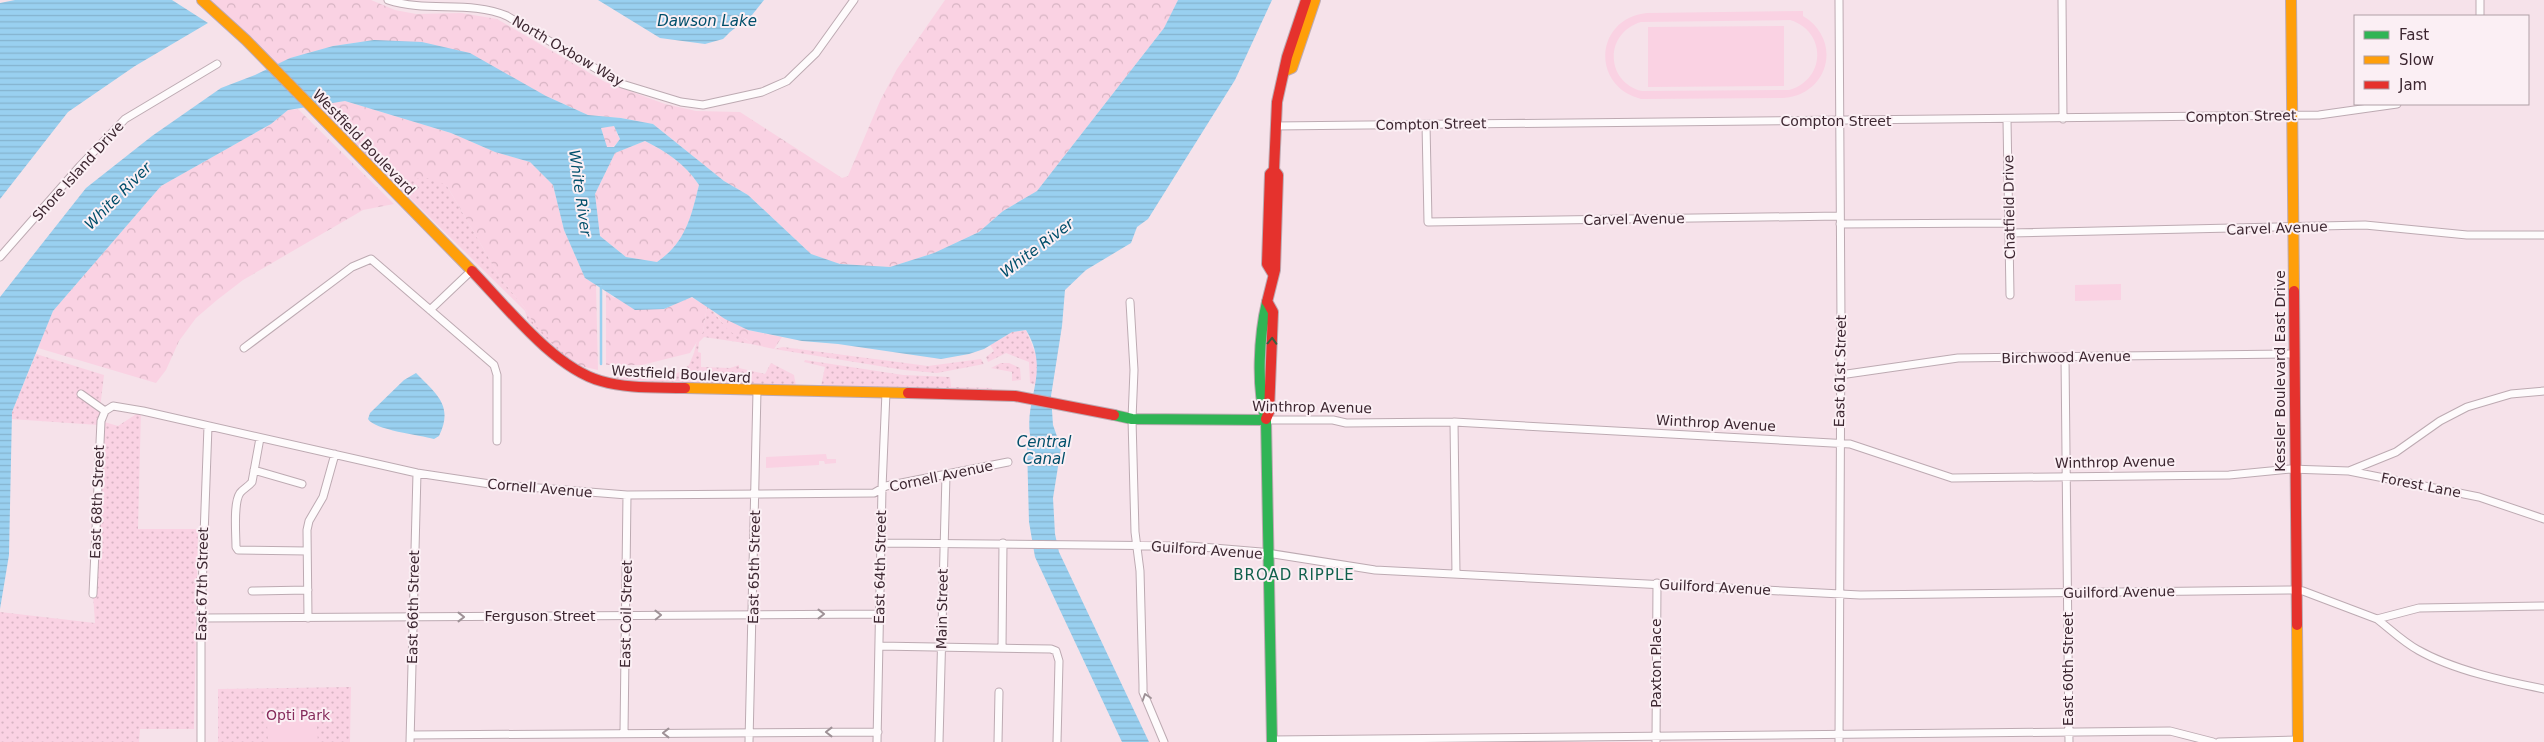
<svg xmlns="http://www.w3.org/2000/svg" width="2544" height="742" viewBox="0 0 2544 742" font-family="'DejaVu Sans',sans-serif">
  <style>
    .grass { fill: url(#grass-dots) }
    .forest { fill: url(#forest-crowns) }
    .garden { fill: #fad2e3; fill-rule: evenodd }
    .water { fill: url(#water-rules); fill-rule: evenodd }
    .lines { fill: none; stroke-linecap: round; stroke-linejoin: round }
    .stream { stroke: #99d0f0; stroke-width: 2.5 }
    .street-casing { stroke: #bdaab2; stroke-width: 9 }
    .fast-casing { stroke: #bdaab2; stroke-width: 12 }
    .slow-casing { stroke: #bdaab2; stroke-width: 12 }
    .jam-casing { stroke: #bdaab2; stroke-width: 12 }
    .street { stroke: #fefbfc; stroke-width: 7 }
    .fast { stroke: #30b455; stroke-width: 10 }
    .slow { stroke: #ff9f0a; stroke-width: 10 }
    .jam { stroke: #e5322d; stroke-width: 10 }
    .oneway { stroke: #385f3f }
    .oneway2 { stroke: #9e9196 }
    .labels { text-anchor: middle; stroke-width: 4; stroke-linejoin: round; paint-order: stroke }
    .street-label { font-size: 14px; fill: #3d2731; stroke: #fbeff4 }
    .park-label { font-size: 14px; fill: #862c5c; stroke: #fbeff4 }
    .water-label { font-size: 15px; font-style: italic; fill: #014f6b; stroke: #fbeff4 }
    .neighbourhood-label { font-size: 15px; letter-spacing: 1px; fill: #105f4b; stroke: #fbeff4 }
  </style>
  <defs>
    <pattern id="grass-dots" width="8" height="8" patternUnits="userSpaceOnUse" patternTransform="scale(1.25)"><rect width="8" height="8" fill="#fad2e3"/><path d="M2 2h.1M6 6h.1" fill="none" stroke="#d7b4c3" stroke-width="1.8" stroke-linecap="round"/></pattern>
    <pattern id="forest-crowns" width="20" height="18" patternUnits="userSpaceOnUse" patternTransform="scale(1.25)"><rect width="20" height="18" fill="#fad2e3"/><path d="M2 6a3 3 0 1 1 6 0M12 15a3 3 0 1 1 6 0" fill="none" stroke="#d7b4c3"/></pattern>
    <pattern id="water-rules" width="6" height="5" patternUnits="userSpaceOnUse" patternTransform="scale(1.25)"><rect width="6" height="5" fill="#99d0f0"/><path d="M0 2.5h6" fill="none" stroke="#85b3ce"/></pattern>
  </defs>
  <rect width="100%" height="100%" fill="#f6e2ea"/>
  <path class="grass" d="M421,176l14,2 12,8 54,93 23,28 10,17 48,44 27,10 69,-5 11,-8 5,-12 3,-13 6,-8 4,-26c10,8 15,19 25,26 6,5 15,5 19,12l-47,-7 -5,5 -1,10 3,1v14l29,1 9,-3v3l26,6 6,-11 23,12 2,11 -57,1 -124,-6 -29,-9 -32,-23 -26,-28 -3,-10 -125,-123 10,-8z
    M1026,330l12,30 -2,25 -6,-2 -1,-21 -23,-9 -18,9 -2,-5 8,-6 -4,-6 22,-13z
    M783,347l145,19 53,-7 3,5 -47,9 -33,-3 -130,-21z
    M36,354l68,21 -6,50 -87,-6 1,-7z
    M805,360l98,15 47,2 1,10 41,1v3l-171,-5 4,-19 -21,-5z
    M1001,363h8l11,5 1,12 -9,1v-9l-21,-4z
    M141,411l-3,118h60l-4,200h-54l-1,13h-139v-130l95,11 -2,-29 8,-173 17,5z
    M351,687l-1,55h-132v-53z"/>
  <path class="forest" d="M209,0h162l24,10 21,4 45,-1 36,6 108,63 60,22 31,7 44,1 102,66 6,-2 32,-75 17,-32 48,-69h233l-14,28 -127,163 -34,20 -24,21 -45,21 -44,14 -51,-3 -28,-10 -63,-59 -24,-14 -71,-57 -32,-6 -33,-3 -42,-19 -172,-56 -41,6 -43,12 -13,7z
    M345,101l106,32 44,19 35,10 23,23 11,45 21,48 11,7 2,85 -22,-5 -42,-41 -10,-17 -23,-28 -54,-93c-18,-11 -30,-11 -47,2l-83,-82z
    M298,109l96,95 -31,6 -120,70 -26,20 -21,18 -17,23 -13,29 -10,13 -118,-35 15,-37 108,-125 110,-62 17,-14z
    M614,126l6,14 -7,7h-7l-5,-19z
    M645,141c22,11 40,23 54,44 -8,32 -13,57 -42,77l-31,-5 -26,-21 -5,-42 20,-41z
    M606,291l7,6 51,12 27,-12 16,9 -4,26 -13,21 -48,12h-36z
    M715,312l33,18 34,7 -8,12 -23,-5c-4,-7 -10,-6 -17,-10 -9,-5 -13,-14 -19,-22z"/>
  <path class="garden" d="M1803,11v5c40,24 26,79 -20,82l-142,1c-51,-13 -46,-81 6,-86zM1790,20c37,11 36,60 -1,70l-147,1c-37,-9 -38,-58 -1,-69z
    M1784,26v60l-136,1v-60z
    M2121,284v16l-46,1v-16z
    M826,454l1,5h9v4l-11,1 -1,-3h-5v4l-53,3v-11z
    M269,714l47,1 2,27h-50l-1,-18z"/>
  <path class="water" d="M15,0h157l36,23 -73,43 -67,46 -68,87v-196z
    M598,0h166l-12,15 -22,17 -7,7 -18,5 -45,-6z
    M1178,0h94l-37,80 -87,139 -11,8 -6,16 -45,27 -21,20 -3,36 -11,70 2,29 8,23 -8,50 2,36 4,18 90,190h-27l-87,-185 -6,-35 -2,-76 4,-6c-9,-40 21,-67 -5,-110l-14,2 -28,17 -15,5 -28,5 -14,-2 -89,-13 -36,-3 -54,-11 -23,-11 -33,-22 -28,12 -29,1 -50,-32 -21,-48 -11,-45 -23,-23 -35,-10 -44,-19 -106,-32 -57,9 -17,14 -110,62 -108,125 -41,101 -3,143 -9,54v-312l86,-109 66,-52 69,-48 34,-13 35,-17 43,-12 41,-6 48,2 48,11 76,43 42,19 33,3 32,6 71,57 24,14 63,59 29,10 50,3 44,-14 45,-21 24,-21 34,-20 127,-163zM614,126l6,13 -6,8h-7l-6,-19zM645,141c22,11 40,23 54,44 -8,32 -13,57 -42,77l-31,-5 -26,-21 -5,-42 20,-41z
    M416,373c20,21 38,32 23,63l-5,3c-14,-4 -60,-9 -66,-20l2,-6 34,-33z"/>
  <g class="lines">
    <path class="stream" d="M601,286v78"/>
    <g class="street-casing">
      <path id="street" d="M388,0c39,13 82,0 119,16l115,68 59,18 22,3 59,-13 25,-11 29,-28 38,-53
        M1839,0l2,321 -2,421
        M2062,0l1,119
        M2480,0v16
        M2007,120l3,175
        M1426,124l2,98 412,-6
        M1275,126l1044,-11 78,-11
        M1840,224l169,-1
        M2010,233l355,-8 102,10h77
        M0,257l80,-91 45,-47 92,-55
        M1130,302l4,68 -2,49 3,113 5,39 3,114v7l21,50
        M430,310l41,-39
        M244,348l108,-81 19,-8 123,106 3,10v66
        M2065,357l4,385
        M1840,375l118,-17 335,-4
        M81,394l24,17 8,-5 30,5 274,62 73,11 137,11 247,-2 12,-7 122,-24
        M1266,420h67l13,3 108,-1 396,22 102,34 277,-3 61,-6 59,2 130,26 65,22
        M1454,422l2,152
        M260,438l-8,44c-4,5 -9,7 -12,11 -7,10 -4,41 -4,54l2,3 69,1
        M254,470l48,14
        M2349,471l47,-19 44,-31 27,-14 44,-13 33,-3
        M881,543l309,3 71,6 114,18 485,25 436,-5 7,1 74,28 42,-11 125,-2
        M252,591l56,-1
        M93,594l8,-173 4,-10
        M201,618l678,-4
        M308,618l-1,-88 2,-9 14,-24 12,-43
        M2377,619c13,10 26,23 41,31 35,20 86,31 126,39
        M879,646l172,3 5,2 3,10 -2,81
        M1002,647l1,-104
        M624,733l3,-238
        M411,735l467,-3
        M1272,740l898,-9 43,11
        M201,742v-124l7,-192
        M410,742l7,-269
        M749,742l8,-351
        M877,742l5,-254 4,-96
        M939,742l7,-267
        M998,742l1,-50
        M1656,742l1,-159
        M2219,742l79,-2"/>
    </g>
    <g class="fast-casing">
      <path id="fast" d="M1267,302c-8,33 -11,85 -1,118l6,322
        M1114,415l18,4 134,1"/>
    </g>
    <g class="slow-casing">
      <path id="slow" d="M202,0l44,40 226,231
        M2291,0l3,291
        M1285,71l7,-3 23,-68
        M685,388l223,5
        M2297,625l1,117"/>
    </g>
    <g class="jam-casing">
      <path id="jam" d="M472,271c34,35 82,97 129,110 27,8 56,6 84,7
        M1273,274l-6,-10 3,-90 4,-4 3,-68 10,-45 19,-57
        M2294,291l3,334
        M1267,302l8,-32 3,-95 -4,-5
        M908,393l107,3 99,19
        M1266,419l3,-7 4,-100 -5,-9"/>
    </g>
    <use href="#street" class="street"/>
    <use href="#fast" class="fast"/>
    <use href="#slow" class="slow"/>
    <use href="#jam" class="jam"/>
  </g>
  <defs><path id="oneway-chevron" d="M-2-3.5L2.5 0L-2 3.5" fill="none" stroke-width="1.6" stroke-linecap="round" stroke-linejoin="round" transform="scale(1.25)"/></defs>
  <use class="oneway" href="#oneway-chevron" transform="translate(1272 341) rotate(-88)"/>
  <g class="oneway2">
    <use href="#oneway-chevron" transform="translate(821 614)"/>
    <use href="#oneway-chevron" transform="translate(658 615) rotate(-1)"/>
    <use href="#oneway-chevron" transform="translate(461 617)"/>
    <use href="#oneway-chevron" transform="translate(1146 697) rotate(-108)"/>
    <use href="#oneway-chevron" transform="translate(829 732) rotate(180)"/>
    <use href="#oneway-chevron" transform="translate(666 733) rotate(180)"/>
  </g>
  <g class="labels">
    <g class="street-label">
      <text transform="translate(568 51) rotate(30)" y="5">North Oxbow Way</text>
      <text transform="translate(2241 116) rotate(-1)" y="5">Compton Street</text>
      <text x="1836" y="126">Compton Street</text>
      <text transform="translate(1431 124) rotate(-1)" y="5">Compton Street</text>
      <text transform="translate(364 142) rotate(46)" y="5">Westfield Boulevard</text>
      <text transform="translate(78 171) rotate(-48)" y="5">Shore Island Drive</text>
      <text transform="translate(2009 207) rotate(-91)" y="5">Chatfield Drive</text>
      <text transform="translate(1634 219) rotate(-1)" y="5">Carvel Avenue</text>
      <text transform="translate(2277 228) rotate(-2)" y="5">Carvel Avenue</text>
      <text transform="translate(2066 357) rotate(-1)" y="5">Birchwood Avenue</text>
      <text transform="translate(1840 371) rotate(-89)" y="5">East 61st Street</text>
      <text transform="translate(2280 371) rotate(-90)" y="5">Kessler Boulevard East Drive</text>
      <text transform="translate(681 374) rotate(3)" y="5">Westfield Boulevard</text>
      <text transform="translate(1312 407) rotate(1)" y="5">Winthrop Avenue</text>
      <text transform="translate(1716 423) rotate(3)" y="5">Winthrop Avenue</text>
      <text transform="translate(2115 462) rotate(-1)" y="5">Winthrop Avenue</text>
      <text transform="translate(941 476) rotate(-12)" y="5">Cornell Avenue</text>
      <text transform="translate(2421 485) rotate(11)" y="5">Forest Lane</text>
      <text transform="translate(540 488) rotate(5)" y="5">Cornell Avenue</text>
      <text transform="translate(97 502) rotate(-88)" y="5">East 68th Street</text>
      <text transform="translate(1207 550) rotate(4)" y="5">Guilford Avenue</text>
      <text transform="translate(754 567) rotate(-89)" y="5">East 65th Street</text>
      <text transform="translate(880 567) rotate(-89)" y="5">East 64th Street</text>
      <text transform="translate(202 584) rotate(-89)" y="5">East 67th Street</text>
      <text transform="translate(1715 587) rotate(3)" y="5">Guilford Avenue</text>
      <text transform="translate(2119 592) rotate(-1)" y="5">Guilford Avenue</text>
      <text transform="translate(413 607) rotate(-89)" y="5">East 66th Street</text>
      <text transform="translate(942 609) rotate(-89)" y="5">Main Street</text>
      <text transform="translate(626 614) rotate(-89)" y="5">East Coil Street</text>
      <text x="540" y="621">Ferguson Street</text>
      <text transform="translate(1656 663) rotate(-90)" y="5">Paxton Place</text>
      <text transform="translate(2068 669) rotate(-90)" y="5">East 60th Street</text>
    </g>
    <g class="park-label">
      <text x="298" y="720">Opti Park</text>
    </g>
    <g class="water-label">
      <text x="707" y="26">Dawson Lake</text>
      <text transform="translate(580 193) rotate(82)" y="5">White River</text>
      <text transform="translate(118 196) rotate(-45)" y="5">White River</text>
      <text transform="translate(1037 248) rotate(-37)" y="5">White River</text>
      <text x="1044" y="447">Central<tspan x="1044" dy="17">Canal</tspan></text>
    </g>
    <g class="neighbourhood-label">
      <text x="1294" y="580">BROAD RIPPLE</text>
    </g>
  </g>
  <rect x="2354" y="15" width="175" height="90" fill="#fbeff4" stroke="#af9fa6"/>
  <rect x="2364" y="31" width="25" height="8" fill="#30b455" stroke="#af9fa6"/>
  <text x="2399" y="40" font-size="15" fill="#3d2731">Fast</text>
  <rect x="2364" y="56" width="25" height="8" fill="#ff9f0a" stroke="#af9fa6"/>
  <text x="2399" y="65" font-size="15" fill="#3d2731">Slow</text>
  <rect x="2364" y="81" width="25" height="8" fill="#e5322d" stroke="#af9fa6"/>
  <text x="2399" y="90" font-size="15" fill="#3d2731">Jam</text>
</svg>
